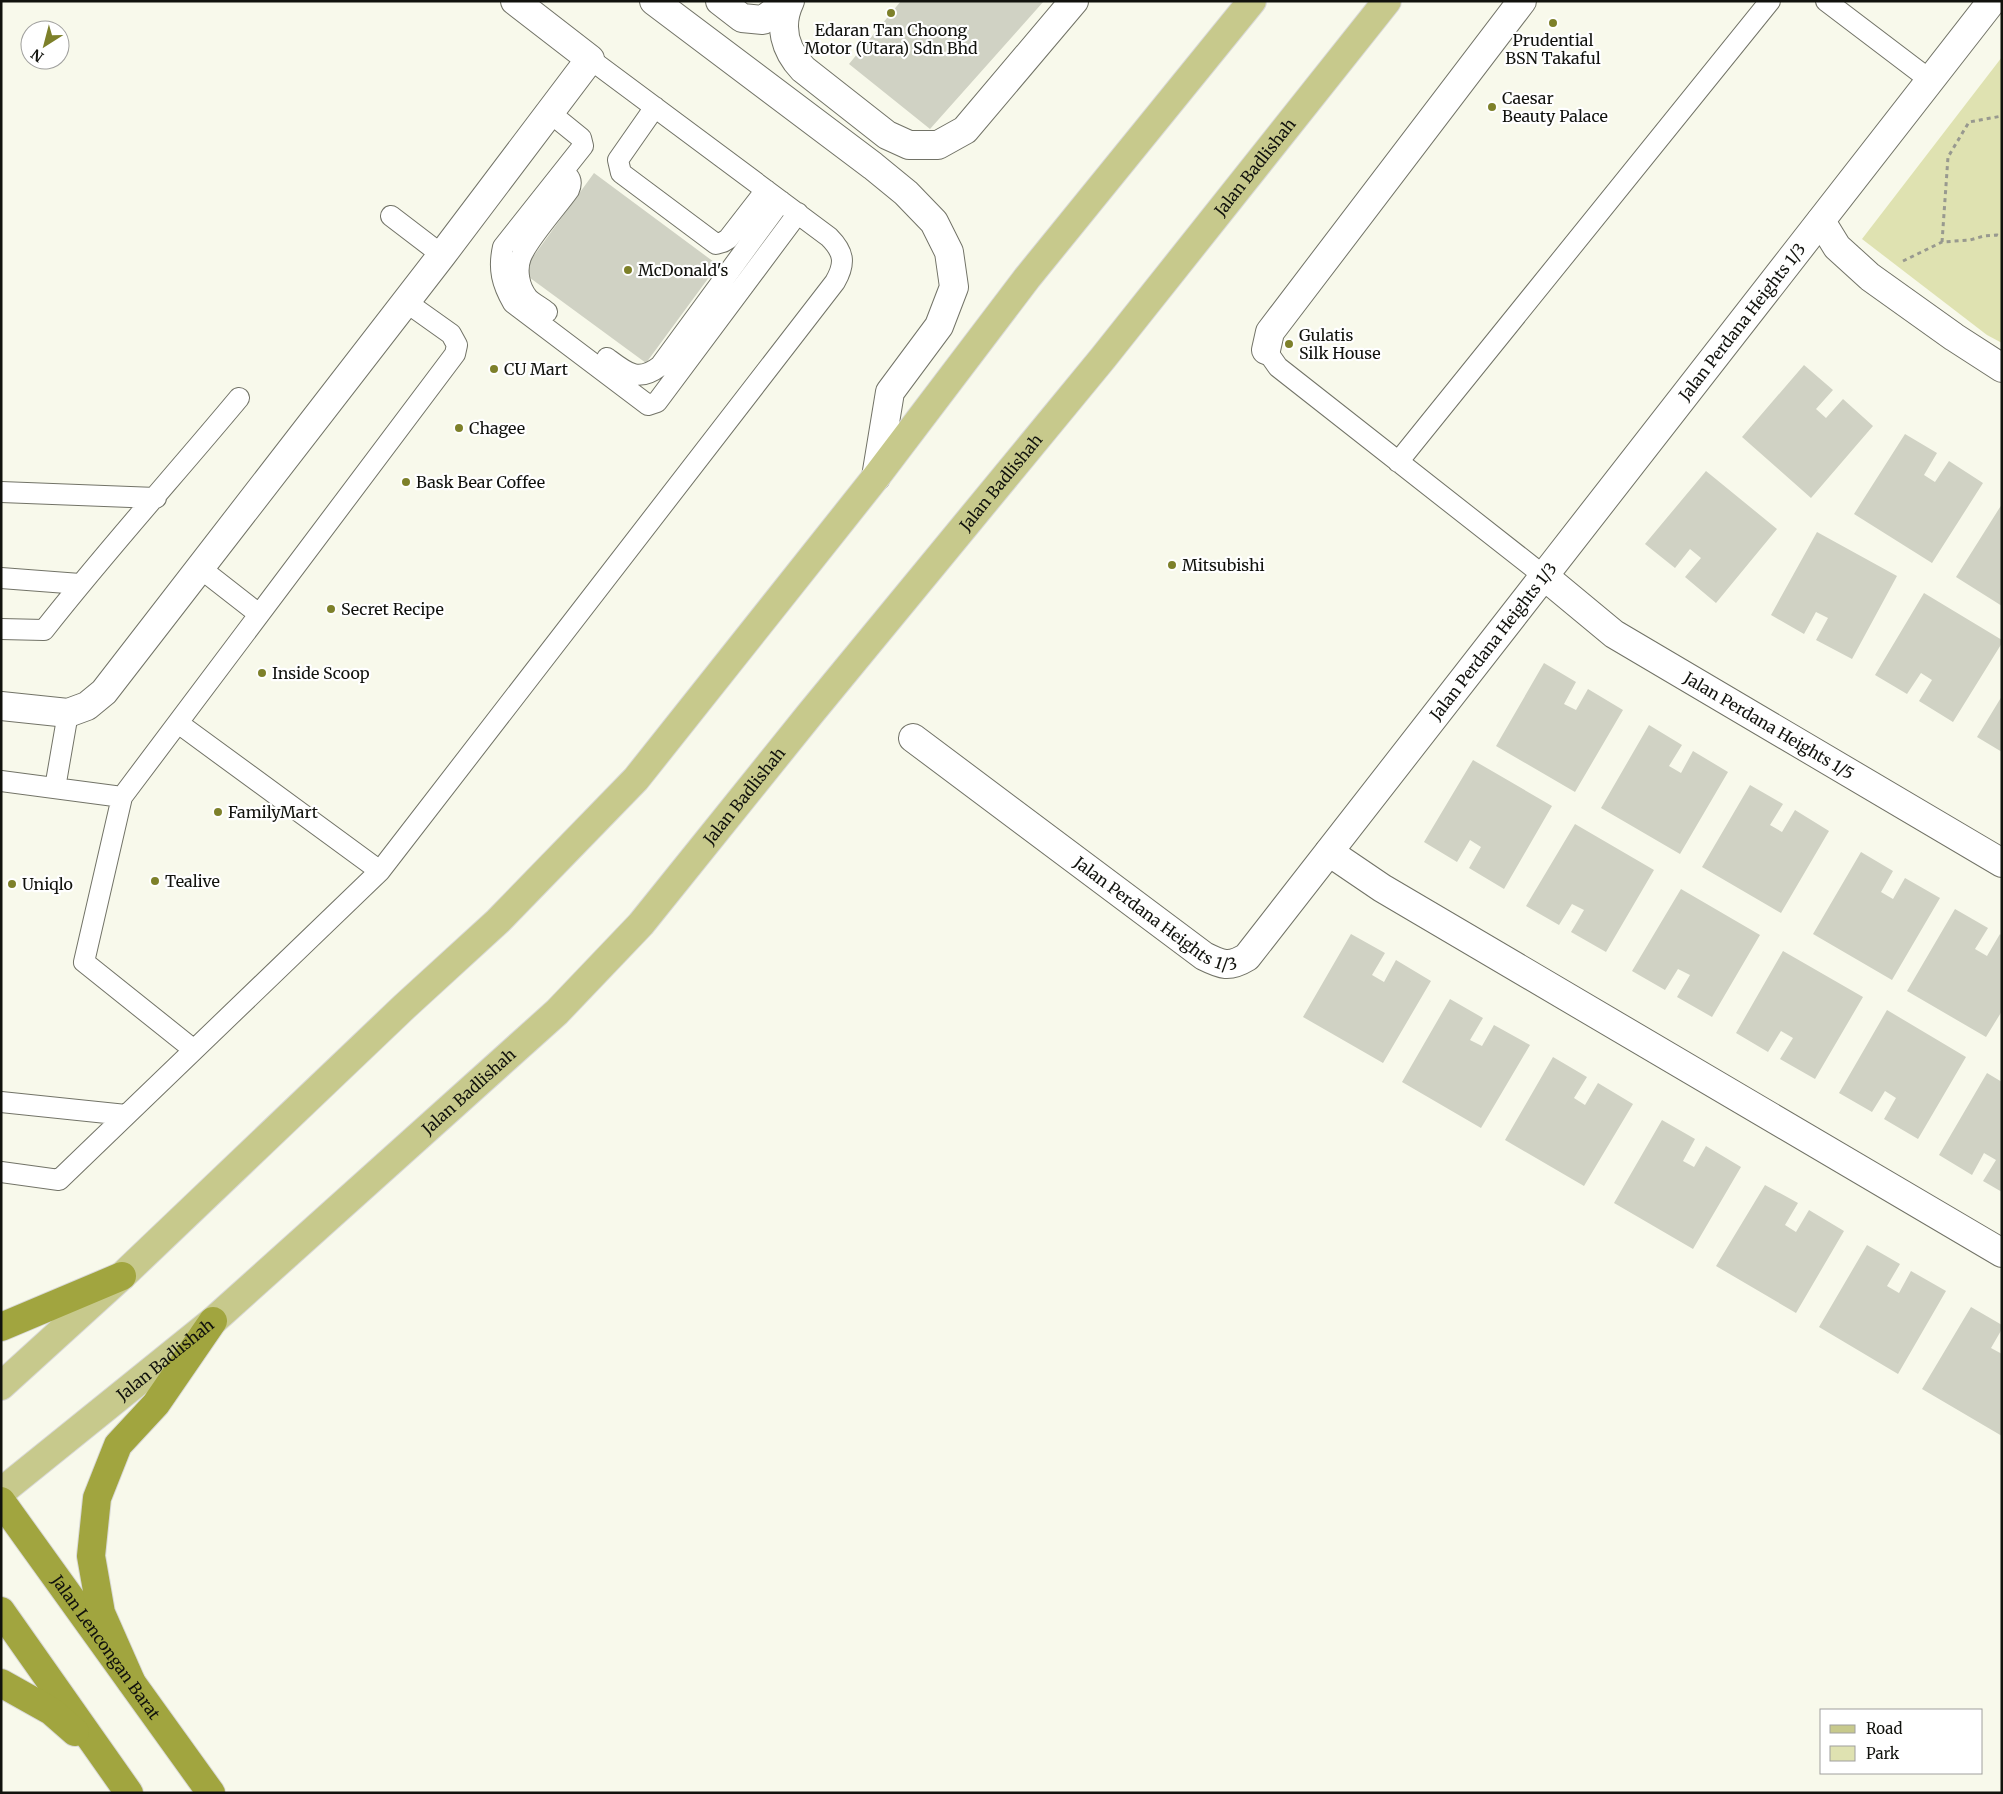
<svg xmlns="http://www.w3.org/2000/svg" width="2003" height="1794" viewBox="0 0 2003 1794" font-family="Merriweather,serif">
  <style>
    .green { fill: #dfe2b1 }
    .building { fill: #d0d2c4 }
    .lines { fill: none; stroke-linecap: round; stroke-linejoin: round }
    .lane-casing { stroke: #727367; stroke-width: 22 }
    .street-casing { stroke: #727367; stroke-width: 30 }
    .primary-casing { stroke: #d9d9d8; stroke-width: 30 }
    .highway-casing { stroke: #d9d9d8; stroke-width: 30 }
    .path { stroke: #98998f; stroke-width: 3; stroke-dasharray: 4 4; stroke-linecap: butt }
    .lane { stroke: #fff; stroke-width: 20 }
    .street { stroke: #fff; stroke-width: 28 }
    .primary { stroke: #c7c98c; stroke-width: 28 }
    .highway { stroke: #a1a53f; stroke-width: 28 }
    .poi-dot { fill: #7d8029; stroke: #fff; stroke-width: 2 }
    .labels { text-anchor: middle; stroke-width: 4.5; stroke-linejoin: round; paint-order: stroke }
    .poi-label { font-size: 16px; fill: #11120d; stroke: #fff; text-anchor: start }
    .street-label { font-size: 16px; fill: #11120d; stroke: #fff }
  </style>
  <rect width="100%" height="100%" fill="#f8f9eb"/>
  <path class="green" d="M2002,57v286l-15,-8 -125,-96z"/>
  <path class="building" d="M901,1h143l-114,128 -81,-65z
    M594,173l124,92 -72,98 -124,-91z
    M1804,365l29,25 -17,19 10,9 17,-19 30,27 -62,72 -69,-61z
    M1905,434l32,19 -13,22 11,7 14,-21 34,22 -51,80 -78,-49z
    M1706,471l71,58 -61,74 -31,-26 16,-19 -11,-9 -15,19 -30,-24z
    M2002,504v102l-46,-29z
    M1817,532l80,44 -45,83 -36,-19 12,-22 -12,-6 -12,22 -33,-19z
    M1924,593l78,47v3l-49,79 -34,-21 13,-21 -11,-7 -14,21 -32,-19z
    M1544,663l32,19 -12,22 12,6 12,-21 35,21 -48,82 -79,-46z
    M2002,696v56l-25,-15z
    M1649,725l33,20 -13,21 12,7 12,-22 35,21 -48,82 -79,-46z
    M1473,760l79,46 -48,83 -35,-21 12,-21 -11,-7 -13,22 -33,-20z
    M1750,785l33,19 -13,21 12,7 13,-22 34,21 -48,82 -79,-46z
    M1575,824l79,46 -48,82 -35,-20 13,-22 -12,-6 -13,21 -33,-19z
    M1861,852l32,19 -12,21 12,7 12,-21 35,20 -48,82 -79,-46z
    M1681,889l79,46 -48,82 -35,-20 13,-22 -12,-6 -13,21 -33,-19z
    M1955,909l33,19 -13,21 12,7 13,-22 2,2v75l-16,26 -79,-46z
    M1351,934l34,19 -13,22 12,7 12,-22 35,21 -48,82 -80,-46z
    M1783,951l80,46 -48,82 -35,-20 13,-21 -12,-7 -13,21 -32,-19z
    M1450,999l33,19 -13,22 12,6 12,-21 36,20 -49,83 -79,-46z
    M1887,1010l79,47 -48,82 -34,-20 12,-21 -11,-7 -13,21 -33,-19z
    M1553,1057l34,20 -13,21 11,7 13,-22 35,21 -49,82 -79,-46z
    M1987,1073l15,9v110l-19,-11 13,-21 -12,-7 -12,22 -33,-20z
    M1662,1120l33,19 -12,22 11,6 12,-21 35,21 -48,82 -79,-46z
    M1765,1185l33,18 -13,22 11,7 13,-22 35,21 -48,82 -80,-47z
    M1867,1245l33,19 -13,22 12,7 12,-22 35,20 -48,83 -79,-47z
    M1971,1307l31,18v4l-11,19 11,6v82l-80,-47z"/>
  <g class="lines">
    <g class="lane-casing">
      <path id="lane" d="M1826,1l104,79
        M655,107l-37,53 3,13 95,71 7,-2 5,-3 38,-49
        M549,112l32,26 2,8 -80,101c-5,22 -1,37 10,56l135,102 9,-3 141,-189
        M391,216l51,39
        M547,312c-6,-5 -14,-9 -19,-14 -9,-11 -12,-28 -7,-41 7,-18 36,-50 48,-67 4,-9 1,-13 -6,-18
        M1266,350l12,17 266,209
        M607,358c20,15 31,25 53,8l121,-165
        M1398,462l372,-461
        M1,492l155,6
        M200,568l59,46
        M1,578l79,6
        M1,629l43,1c62,-79 130,-154 195,-232
        M178,723l202,148
        M1,781l121,16
        M55,788l13,-75
        M194,1050l-110,-88 38,-165 333,-443 2,-9 -6,-11 -45,-32
        M1,1102l125,13
        M1,1172l58,8 321,-309 455,-589c11,-19 9,-30 -6,-45l-239,-178"/>
    </g>
    <g class="street-casing">
      <g id="street">
        <path d="M654,1l219,165 33,27 28,29 15,30 5,35 -15,39 -49,66 -14,85"/>
        <path d="M720,1l22,17 21,2 25,-19"/>
        <path d="M790,1c-12,25 -5,49 13,68l84,66 22,10h29l27,-15 109,-129"/>
        <path d="M1821,221l16,26 33,30 84,60 48,31"/>
        <path d="M1266,350l4,-18 252,-331"/>
        <path id="s1" d="M1544,576l70,58 388,229"/>
        <path d="M1,706l67,7 19,-7 17,-14 338,-437 148,-196 -75,-58"/>
        <path id="s2" d="M913,738l291,218c18,9 25,12 43,1l745,-956"/>
        <path d="M1329,852l53,36 620,365"/>
      </g>
    </g>
    <g class="primary-casing">
      <g id="primary">
        <path d="M1,1386l121,-110 282,-269 94,-86 138,-142 240,-302 151,-199 225,-277"/>
        <path id="s3" d="M1,1492l212,-171 344,-309 84,-88 169,-210 293,-356 284,-357"/>
      </g>
    </g>
    <g class="highway-casing">
      <g id="highway">
        <path d="M1,1327l121,-51"/>
        <path id="s4" d="M1,1501l210,292"/>
        <path d="M1,1611l128,182"/>
        <path d="M131,1681l-30,-68 -10,-57 6,-58 21,-53 38,-41 57,-83"/>
        <path d="M1,1683l50,28 24,21"/>
      </g>
    </g>
    <path class="path" d="M1942,242l6,-85 21,-35 33,-6
      M1903,261l39,-19 28,-2 14,-4 13,-1 5,2"/>
    <use href="#lane" class="lane"/>
    <use href="#street" class="street"/>
    <use href="#primary" class="primary"/>
    <use href="#highway" class="highway"/>
  </g>
  <g class="poi-dot">
    <circle cx="891" cy="13" r="5"/>
    <circle cx="1553" cy="23" r="5"/>
    <circle cx="1492" cy="107" r="5"/>
    <circle cx="628" cy="270" r="5"/>
    <circle cx="1289" cy="344" r="5"/>
    <circle cx="494" cy="369" r="5"/>
    <circle cx="459" cy="428" r="5"/>
    <circle cx="406" cy="482" r="5"/>
    <circle cx="1172" cy="565" r="5"/>
    <circle cx="331" cy="609" r="5"/>
    <circle cx="262" cy="673" r="5"/>
    <circle cx="218" cy="812" r="5"/>
    <circle cx="155" cy="881" r="5"/>
    <circle cx="12" cy="884" r="5"/>
  </g>
  <g class="labels">
    <g class="poi-label">
      <text x="891" y="36" text-anchor="middle">Edaran Tan Choong<tspan x="891" dy="18">Motor (Utara) Sdn Bhd</tspan></text>
      <text x="1553" y="46" text-anchor="middle">Prudential<tspan x="1553" dy="18">BSN Takaful</tspan></text>
      <text x="1502" y="104">Caesar<tspan x="1502" dy="18">Beauty Palace</tspan></text>
      <text x="638" y="276">McDonald's</text>
      <text x="1299" y="341">Gulatis<tspan x="1299" dy="18">Silk House</tspan></text>
      <text x="504" y="375">CU Mart</text>
      <text x="469" y="434">Chagee</text>
      <text x="416" y="488">Bask Bear Coffee</text>
      <text x="1182" y="571">Mitsubishi</text>
      <text x="341" y="615">Secret Recipe</text>
      <text x="272" y="679">Inside Scoop</text>
      <text x="228" y="818">FamilyMart</text>
      <text x="165" y="887">Tealive</text>
      <text x="22" y="890">Uniqlo</text>
    </g>
    <g class="street-label">
      <text dy="6" stroke="none"><textPath href="#s3" startOffset="1831">Jalan Badlishah</textPath></text>
      <text dy="6" stroke="none"><textPath href="#s2" startOffset="1215">Jalan Perdana Heights 1/3</textPath></text>
      <text dy="6" stroke="none"><textPath href="#s3" startOffset="1426">Jalan Badlishah</textPath></text>
      <text dy="6" stroke="none"><textPath href="#s2" startOffset="810">Jalan Perdana Heights 1/3</textPath></text>
      <text dy="6" stroke="none"><textPath href="#s1" startOffset="271">Jalan Perdana Heights 1/5</textPath></text>
      <text dy="6" stroke="none"><textPath href="#s3" startOffset="1021">Jalan Badlishah</textPath></text>
      <text dy="6" stroke="none"><textPath href="#s2" startOffset="301">Jalan Perdana Heights 1/3</textPath></text>
      <text dy="6" stroke="none"><textPath href="#s3" startOffset="616">Jalan Badlishah</textPath></text>
      <text dy="6" stroke="none"><textPath href="#s3" startOffset="211">Jalan Badlishah</textPath></text>
      <text dy="6" stroke="none"><textPath href="#s4" startOffset="180">Jalan Lencongan Barat</textPath></text>
    </g>
  </g>
  <rect width="2003" height="1794" fill="none" stroke="#11120d" stroke-width="5"/>
  <rect x="1820" y="1709" width="162" height="65" fill="#ffffff" stroke="#a0a09e"/>
  <rect x="1830" y="1725" width="25" height="8" fill="#c7c98c" stroke="#a0a09e"/>
  <text x="1866" y="1734" font-size="15" fill="#11120d">Road</text>
  <rect x="1830" y="1746" width="25" height="15" fill="#dfe2b1" stroke="#a0a09e"/>
  <text x="1866" y="1759" font-size="15" fill="#11120d">Park</text>
  <g transform="translate(45 45) rotate(216)"><circle r="24" fill="#ffffff" stroke="#a0a09e"/>
  <path d="M0-4L9 19L0 12L-9 19Z" fill="#7d8029"/>
  <text y="-8" font-size="14" font-weight="bold" text-anchor="middle" fill="#11120d">N</text>
  </g>
</svg>
